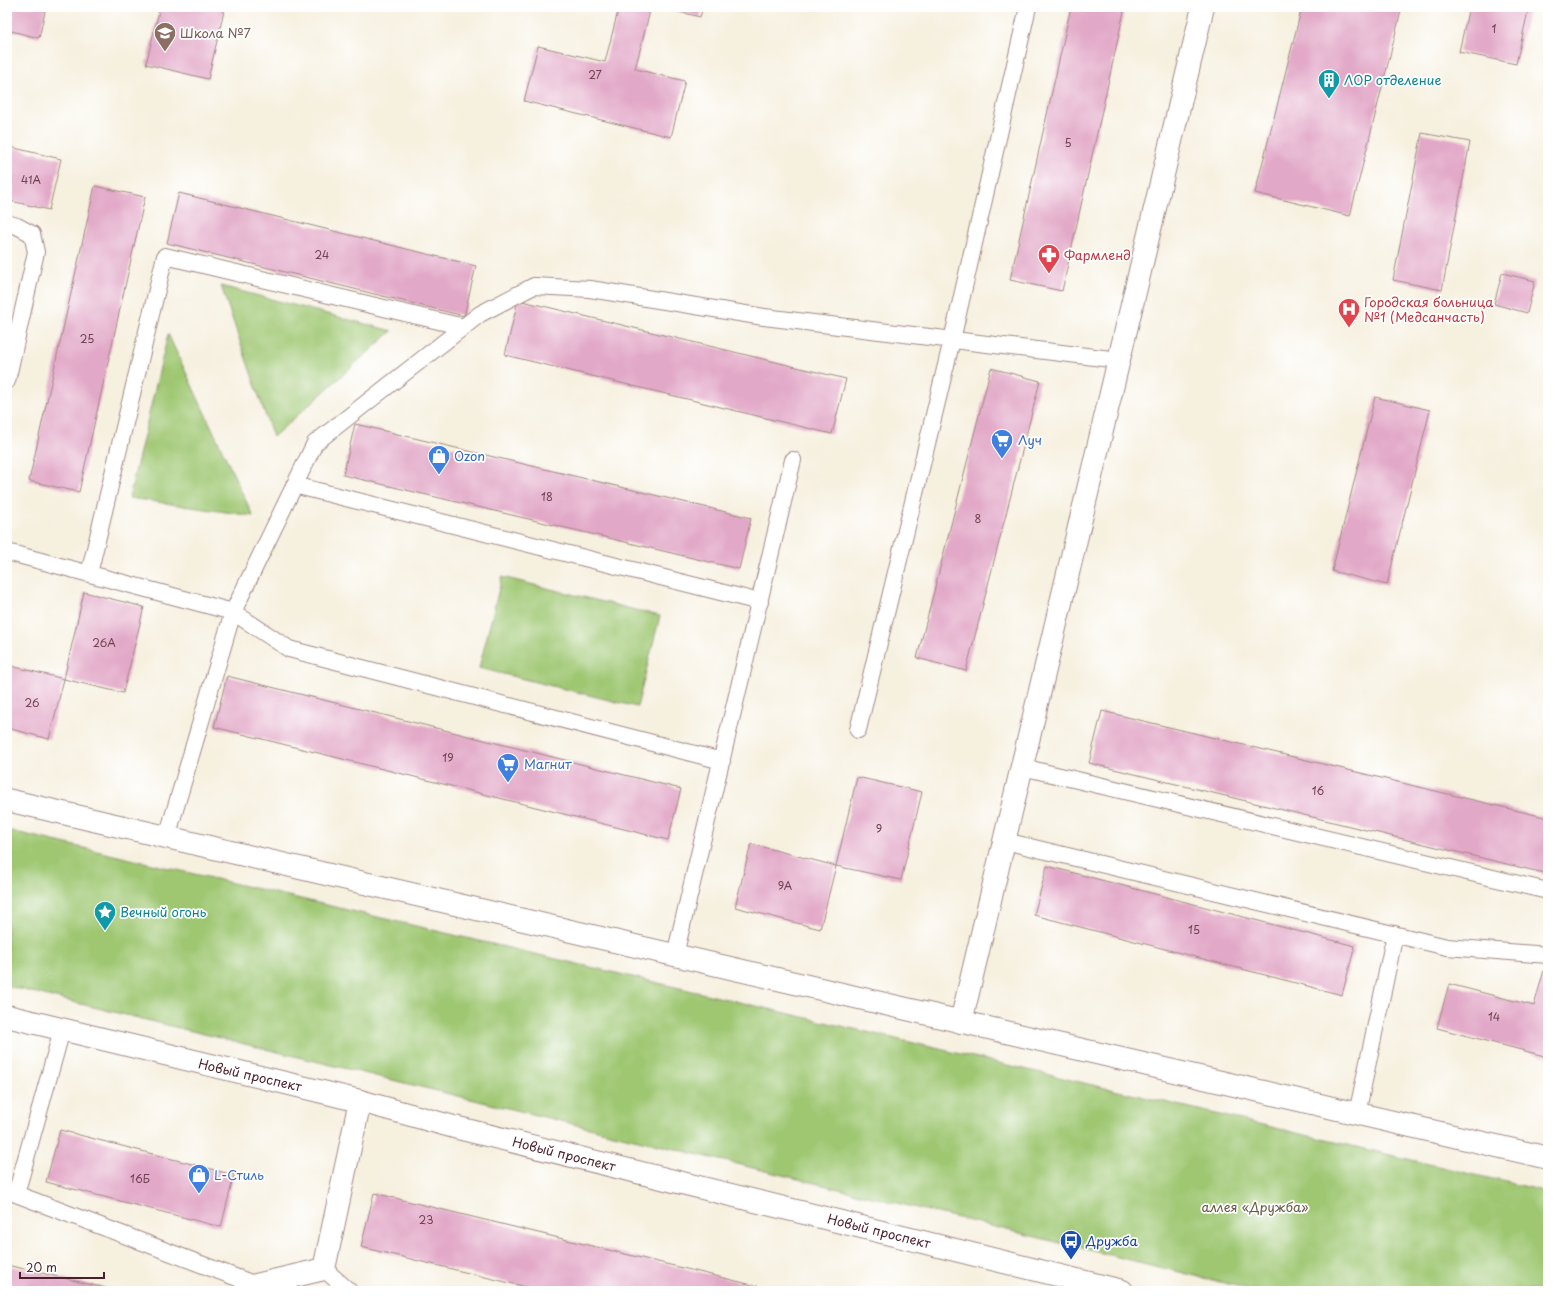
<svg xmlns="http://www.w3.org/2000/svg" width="1555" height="1298" viewBox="0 0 1555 1298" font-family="'Playpen Sans',sans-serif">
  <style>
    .green { fill: #9fc772; stroke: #74734e }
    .building { fill: #e2a8c7 }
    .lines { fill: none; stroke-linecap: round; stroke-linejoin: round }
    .service-casing { stroke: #a08885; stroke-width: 18 }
    .minor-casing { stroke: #a08885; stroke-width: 24 }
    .tertiary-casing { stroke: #a08885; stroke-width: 24 }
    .service { stroke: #fff; stroke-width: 16 }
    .minor { stroke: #fff; stroke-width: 22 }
    .tertiary { stroke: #fff; stroke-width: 22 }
    .labels { text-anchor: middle; stroke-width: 3.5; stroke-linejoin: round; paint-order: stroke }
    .number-label { font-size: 11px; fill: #704152 }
    .education-label { font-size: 13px; fill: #785e54; stroke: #fff; text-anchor: start }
    .culture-label { font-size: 13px; fill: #0d838f; stroke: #fff; text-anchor: start }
    .health-label { font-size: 13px; fill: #be3a42; stroke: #fff; text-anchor: start }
    .shop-label { font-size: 13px; fill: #366cbe; stroke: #fff; text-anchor: start }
    .street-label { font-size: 13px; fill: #4a1f2b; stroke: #fff }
    .park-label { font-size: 13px; fill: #685a44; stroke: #fff }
    .transit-label { font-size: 13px; fill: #164399; stroke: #fff; text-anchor: start }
  </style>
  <rect width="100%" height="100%" fill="#fff"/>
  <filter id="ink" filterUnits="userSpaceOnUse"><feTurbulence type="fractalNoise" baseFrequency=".025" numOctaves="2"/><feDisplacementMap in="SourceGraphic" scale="8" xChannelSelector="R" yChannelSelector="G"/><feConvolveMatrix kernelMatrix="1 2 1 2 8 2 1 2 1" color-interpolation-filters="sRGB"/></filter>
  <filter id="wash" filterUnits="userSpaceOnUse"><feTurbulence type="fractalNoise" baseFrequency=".012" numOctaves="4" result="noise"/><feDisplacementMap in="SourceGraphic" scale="16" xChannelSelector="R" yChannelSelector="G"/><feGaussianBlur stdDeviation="0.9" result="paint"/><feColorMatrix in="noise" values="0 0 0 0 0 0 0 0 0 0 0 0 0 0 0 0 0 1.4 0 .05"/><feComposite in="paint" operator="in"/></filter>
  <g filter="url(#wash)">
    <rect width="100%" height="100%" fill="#f6f0df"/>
    <path class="green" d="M221,286l171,45 -119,106z
      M168,334l85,182 -124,-18z
      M502,577l158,39 -23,91 -158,-39z
      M7,830l1541,362v99h-291l-1250,-305z"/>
    <g id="blocks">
      <path class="building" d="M7,7h39l-7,31 -32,-8z
        M160,7h65l-17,72 -62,-15z
        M619,7h32l-16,62 50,12 -14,56 -147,-36 14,-55 67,16z
        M661,7h42l-3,10z
        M1071,7h54l-63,284 -52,-11z
        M1302,7h100l-52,209 -95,-23z
        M1469,7h60l-13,57 -57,-12z
        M1422,133l48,9 -28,148 -49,-10z
        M7,136l4,1 -3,15h-1z
        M10,147l51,12 -12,51 -42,-10v-40z
        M95,186l50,11 -66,295 -50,-11z
        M179,193l297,73 -12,50 -297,-73z
        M1502,273l33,8 -8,32 -33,-9z
        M518,300l328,79 -14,55 -327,-79z
        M991,368l49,13 -74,290 -49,-13z
        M1375,397l55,13 -43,175 -55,-14z
        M355,424l396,94 -12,51 -396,-94z
        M84,592l60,15 -21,86 -59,-14z
        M7,665l57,14 -15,60 -42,-11z
        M227,676l454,113 -13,51 -454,-113z
        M1102,711l446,107v56l-459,-111z
        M857,777l65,15 -21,88 -65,-14 -16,63 -85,-22 16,-63 85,22z
        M1047,866l308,80 -13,49 -308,-80z
        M1544,970l4,1v86l-111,-29 12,-44 85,22z
        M60,1130l174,45 -13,52 -175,-45z
        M374,1193l399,97v1h-230l-182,-44z
        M7,1265l107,25v1h-107z"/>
    </g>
  </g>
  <g filter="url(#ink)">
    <use href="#blocks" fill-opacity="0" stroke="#a08885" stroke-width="1"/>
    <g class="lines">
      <g class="service-casing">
        <path id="service" d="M7,223l10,3 15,8 4,18 -29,129
          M294,485l466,117
          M7,552l226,60 56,37 433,112
          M89,574l76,-318 299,71
          M858,730l94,-390 76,-333
          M1022,767l526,124
          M167,837l66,-225 82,-169 165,-129 54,-28 56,3 174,28 355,43
          M1005,841l442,106 101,8
          M675,955l118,-495
          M62,1030l-46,164 240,91
          M1357,1114l38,-180
          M324,1269l25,22"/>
      </g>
      <g class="minor-casing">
        <path id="minor" d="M961,1022l242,-1015
          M254,1291l2,-6 68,-16 36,-168"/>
      </g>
      <g class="tertiary-casing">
        <path id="tertiary" d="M7,800l1541,358
          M7,1016l353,85 94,26 668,164"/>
      </g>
      <use href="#service" class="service"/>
      <use href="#minor" class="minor"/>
      <use href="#tertiary" class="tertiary"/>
    </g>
  </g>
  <defs>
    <g id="school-pin" transform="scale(1.15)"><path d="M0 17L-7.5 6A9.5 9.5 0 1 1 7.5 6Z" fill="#8d6e63" stroke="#fff"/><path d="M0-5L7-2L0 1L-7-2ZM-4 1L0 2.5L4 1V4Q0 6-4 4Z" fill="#fff"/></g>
    <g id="building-pin" transform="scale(1.15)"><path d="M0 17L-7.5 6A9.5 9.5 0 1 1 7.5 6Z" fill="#0f9aa8" stroke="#fff"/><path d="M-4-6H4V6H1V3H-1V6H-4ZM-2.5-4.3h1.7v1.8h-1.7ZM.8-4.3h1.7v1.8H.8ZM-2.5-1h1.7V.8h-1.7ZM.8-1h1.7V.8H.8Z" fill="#fff"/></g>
    <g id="pharmacy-pin" transform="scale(1.15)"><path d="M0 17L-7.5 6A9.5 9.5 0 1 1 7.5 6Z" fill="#e0444e" stroke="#fff"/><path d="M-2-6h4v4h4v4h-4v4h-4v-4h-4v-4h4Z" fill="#fff"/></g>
    <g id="hospital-pin" transform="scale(1.15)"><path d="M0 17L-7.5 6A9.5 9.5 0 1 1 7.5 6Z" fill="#e0444e" stroke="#fff"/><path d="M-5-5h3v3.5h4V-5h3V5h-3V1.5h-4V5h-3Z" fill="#fff"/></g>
    <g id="supermarket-pin" transform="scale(1.15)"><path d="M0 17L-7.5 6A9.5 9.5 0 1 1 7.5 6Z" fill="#3f7fe0" stroke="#fff"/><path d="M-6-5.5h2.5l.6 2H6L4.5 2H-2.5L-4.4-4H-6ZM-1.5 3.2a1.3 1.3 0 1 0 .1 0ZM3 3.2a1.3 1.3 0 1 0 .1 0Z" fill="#fff"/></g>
    <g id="shop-pin" transform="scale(1.15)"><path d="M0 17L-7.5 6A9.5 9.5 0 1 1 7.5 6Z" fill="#3f7fe0" stroke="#fff"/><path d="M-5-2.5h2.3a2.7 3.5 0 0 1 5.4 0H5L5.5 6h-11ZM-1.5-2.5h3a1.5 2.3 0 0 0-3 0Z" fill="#fff"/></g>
    <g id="sight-pin" transform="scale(1.15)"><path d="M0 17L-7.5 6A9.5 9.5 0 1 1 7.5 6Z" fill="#0f9aa8" stroke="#fff"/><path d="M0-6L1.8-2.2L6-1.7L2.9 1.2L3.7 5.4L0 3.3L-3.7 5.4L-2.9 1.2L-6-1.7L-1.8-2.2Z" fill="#fff"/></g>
    <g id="bus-pin" transform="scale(1.15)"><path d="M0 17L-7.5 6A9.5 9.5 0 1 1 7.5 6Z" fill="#1a4fb4" stroke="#fff"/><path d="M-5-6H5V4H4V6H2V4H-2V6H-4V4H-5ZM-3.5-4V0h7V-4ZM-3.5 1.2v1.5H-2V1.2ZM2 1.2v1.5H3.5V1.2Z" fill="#fff"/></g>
  </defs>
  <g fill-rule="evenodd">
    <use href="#school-pin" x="165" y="33"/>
    <use href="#building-pin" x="1329" y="80"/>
    <use href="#pharmacy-pin" x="1049" y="255"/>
    <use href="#hospital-pin" x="1349" y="309"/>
    <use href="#supermarket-pin" x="1002" y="440"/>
    <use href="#shop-pin" x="439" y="456"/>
    <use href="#supermarket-pin" x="508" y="764"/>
    <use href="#sight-pin" x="105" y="912"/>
    <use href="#shop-pin" x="199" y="1175"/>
    <use href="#bus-pin" x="1071" y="1241"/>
  </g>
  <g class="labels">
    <g class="number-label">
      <text x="1494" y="33">1</text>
      <text x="595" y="79">27</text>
      <text x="1068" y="147">5</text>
      <text x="31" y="184">41А</text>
      <text x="322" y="259">24</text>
      <text x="87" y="343">25</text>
      <text x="547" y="501">18</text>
      <text x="978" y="523">8</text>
      <text x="104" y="647">26А</text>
      <text x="32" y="707">26</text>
      <text x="448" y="762">19</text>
      <text x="1318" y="795">16</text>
      <text x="879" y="833">9</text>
      <text x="785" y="890">9А</text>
      <text x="1194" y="934">15</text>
      <text x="1494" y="1021">14</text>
      <text x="140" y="1183">16Б</text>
      <text x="426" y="1224">23</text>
    </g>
    <g class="education-label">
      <text x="180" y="38">Школа №7</text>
    </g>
    <g class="culture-label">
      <text x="1344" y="85">ЛОР отделение</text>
      <text x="120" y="917">Вечный огонь</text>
    </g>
    <g class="health-label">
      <text x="1064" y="260">Фармленд</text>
      <text x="1364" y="307">Городская больница<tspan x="1364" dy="15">№1 (Медсанчасть)</tspan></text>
    </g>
    <g class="shop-label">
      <text x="1018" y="445">Луч</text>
      <text x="454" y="461">Ozon</text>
      <text x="524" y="769">Магнит</text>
      <text x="214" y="1180">L-Стиль</text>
    </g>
    <g class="street-label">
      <text transform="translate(250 1075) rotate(13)" y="5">Новый проспект</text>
      <text transform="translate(564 1154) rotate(14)" y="5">Новый проспект</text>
      <text transform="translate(879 1231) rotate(14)" y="5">Новый проспект</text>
    </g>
    <g class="park-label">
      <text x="1255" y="1212">аллея «Дружба»</text>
    </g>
    <g class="transit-label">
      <text x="1086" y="1246">Дружба</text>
    </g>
  </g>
  <rect width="1555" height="1298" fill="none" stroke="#fff" stroke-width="24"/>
  <path d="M20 1272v6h84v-6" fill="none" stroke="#4a1f2b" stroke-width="2"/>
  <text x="26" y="1272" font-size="12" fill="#4a1f2b" stroke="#ffffff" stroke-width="3" paint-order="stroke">20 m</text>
</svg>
